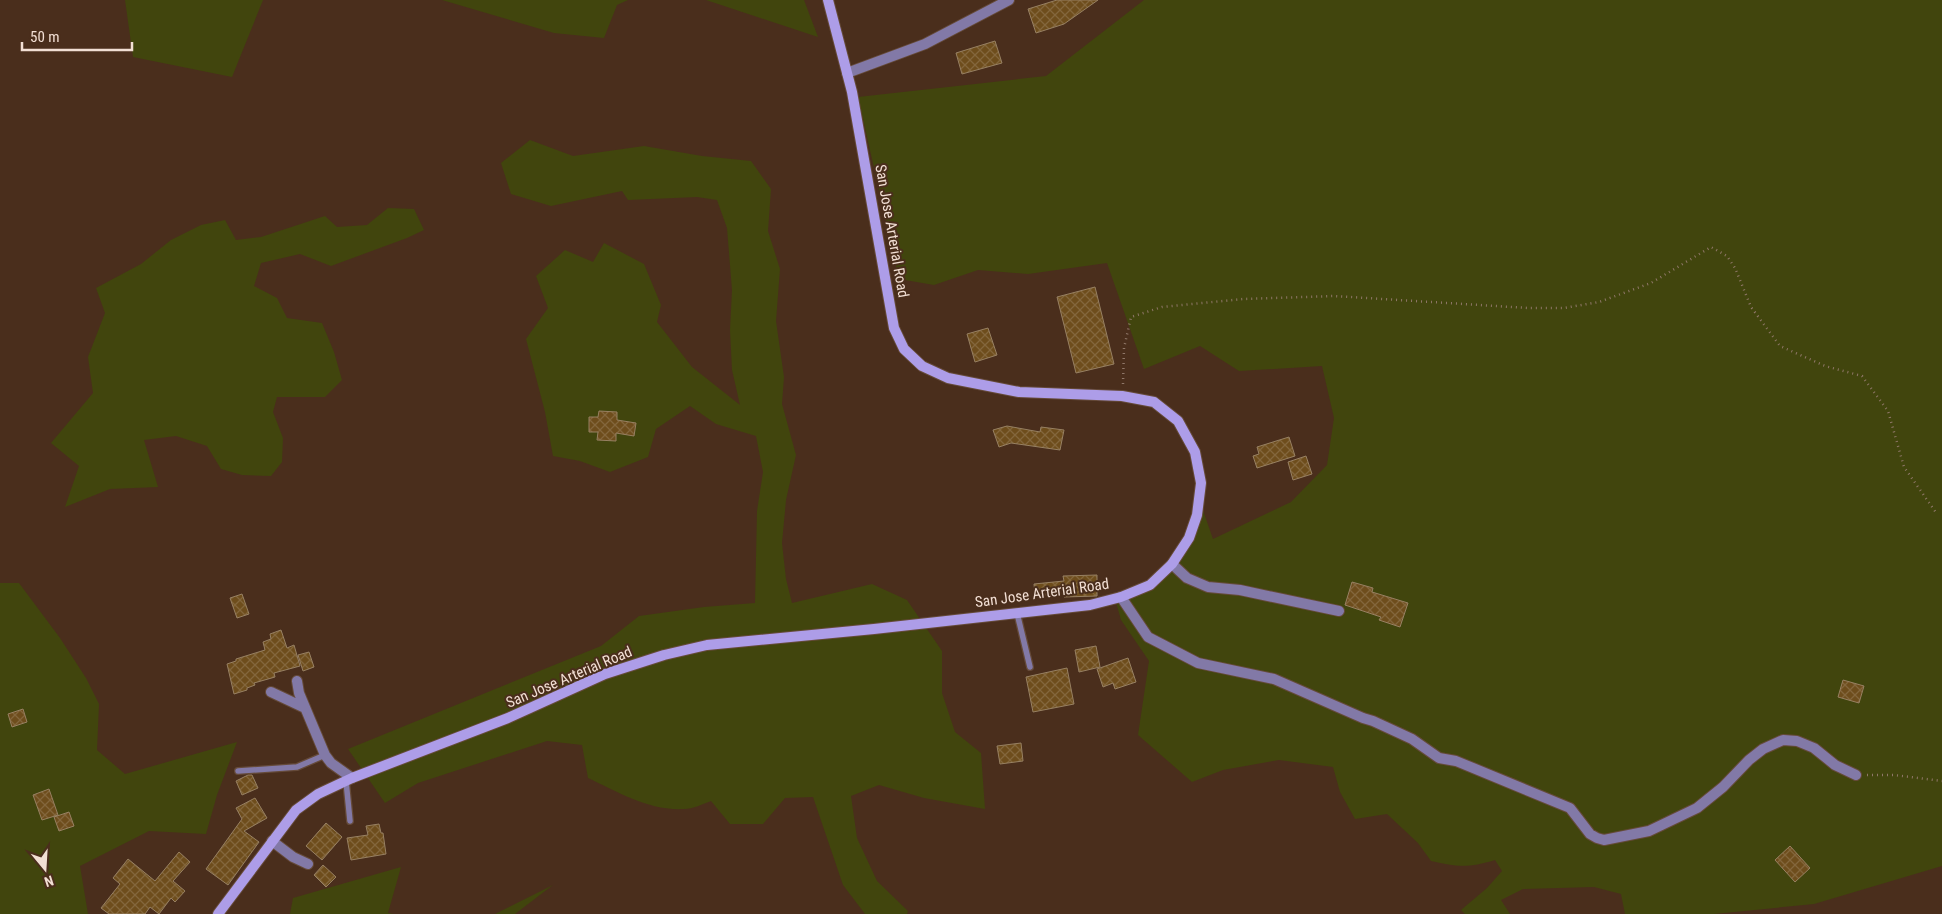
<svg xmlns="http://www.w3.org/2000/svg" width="1942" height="914" viewBox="0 0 1942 914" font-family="'Roboto Condensed',sans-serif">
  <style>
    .green { fill: #41450d }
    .building { fill: url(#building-cross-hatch); stroke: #978062 }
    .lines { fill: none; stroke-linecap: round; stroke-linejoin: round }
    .service-casing { stroke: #654a39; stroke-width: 8 }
    .minor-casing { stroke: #654a39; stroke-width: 12 }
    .secondary-casing { stroke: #654a39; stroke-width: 12 }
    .path { stroke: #8f7768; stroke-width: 2.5; stroke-dasharray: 1 4; stroke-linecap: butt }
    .service { stroke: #8279a7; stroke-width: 5.5 }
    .minor { stroke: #8279a7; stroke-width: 10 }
    .secondary { stroke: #ad9de8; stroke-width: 10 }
    .labels { text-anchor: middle; stroke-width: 4; stroke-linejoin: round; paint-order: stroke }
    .street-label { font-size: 15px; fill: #f2dfd4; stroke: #4a2e1c }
  </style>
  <defs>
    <pattern id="building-cross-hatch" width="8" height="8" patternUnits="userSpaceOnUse" patternTransform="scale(1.25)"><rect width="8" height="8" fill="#6e4d1c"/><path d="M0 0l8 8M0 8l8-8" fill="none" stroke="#83663c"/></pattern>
  </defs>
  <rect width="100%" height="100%" fill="#4a2e1c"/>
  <path class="green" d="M125,0h138l-31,77 -99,-20z
    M442,0h186l-11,5 -13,33 -50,-5z
    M706,0h98l14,37z
    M1144,0h798v866l-128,38 -100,10h-89l-4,-20 -27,-7 -71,2 -22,11 9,14h-45l-4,-4 26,-22 15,-17 -7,-11c-26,8 -38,7 -64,1l-13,-18 -31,-29 -32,5 -15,-27 -7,-25 -54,-7 -56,10 -31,12 -54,-47 11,-74 -28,-41 -6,-21 35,-14 39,-47 10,-39 14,40 78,-37 36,-37 7,-47 -12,-52 -83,5 -39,-25 -56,23 -37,-106 -79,11 -50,-4 -44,15 -35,-6 -41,-182 188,-21z
    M530,140l43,16 71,-10 58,10 49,5 20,28 -3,42 12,38 -4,52 8,56 -2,27 14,51 -10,45 -4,43 4,36 6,24 80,-19 35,16 35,51v42l13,39 26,21 4,56 -61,-11 -45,-13 -28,11 6,42 20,43 31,30 -1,3h-42l-22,-29 -30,-88 -28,1 -22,26h-33l-19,-23c-8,3 -18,8 -27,8 -35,2 -66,-17 -96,-31l-6,-33 -35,-4 -129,42 -33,20 -37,-54 253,-103 38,-30 65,-9 51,-4 2,-92 6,-39 -7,-36 -40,-12 -26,-18 -34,23 -8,28 -38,15 -30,-11 -27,-5 -8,-44 -19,-73 22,-31 -12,-32 29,-26 28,12 11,-19 40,21 17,41 -4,17 35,45 48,38 -8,-35 -2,-40 2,-40 -5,-62 -10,-28 -20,-3 -69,3 -6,-9 -71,15 -40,-12 -10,-31z
    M388,208l26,1 10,21 -17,8 -76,28 -31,-12 -39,9 -7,23 23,12 10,20 35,5 12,29 8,28 -17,17h-48l-4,15 10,26 -1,24 -11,14 -29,-1 -21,-6 -14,-23 -31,-10 -32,4 14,47 -48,2 -45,18 14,-41 -28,-23 42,-50 -5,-36 17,-44 -9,-25 45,-24 30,-24 30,-15 24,-5 11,20 25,-3 64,-21 12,11 30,-2z
    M0,583h19l41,55 26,40 13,26 -2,46 28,24 112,-32 -20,53 -11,39 -57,-3 -69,35 8,48h-88z
    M401,867l-13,46 6,1h-104l3,-16z
    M553,885l-38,29h-20z"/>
  <path class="building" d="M1057,0h41l-34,24 -28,9 -8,-24z
    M995,41l7,22 -40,11 -6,-21z
    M1095,287l19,77 -38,9 -19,-76z
    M988,328l9,27 -22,7 -8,-28z
    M599,411l18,1v8l19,3 -2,13 -18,-3v8l-19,-1 1,-8h-9v-15h9z
    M1007,426l33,6 1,-5 23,3 -4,20 -49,-7 -12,4 -6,-17z
    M1289,437l6,19 -38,12 -4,-12 6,-2 -2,-7z
    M1306,456l6,18 -19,6 -5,-18z
    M1097,575v21l-33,1v-4l-29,3 -1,-12 30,-3 -1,-5z
    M1352,582l21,6 -1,4 36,11 -8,24 -21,-7 2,-3 -36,-12z
    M242,594l7,20 -12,4 -7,-20z
    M281,630l6,18 7,-3 6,21 -26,7 1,4 -21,6 1,2 -8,3v2l-13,4 -7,-30 9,-3v-2l29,-9 -2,-8 8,-3 -1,-5z
    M1096,646l4,21 -21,5 -4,-22z
    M309,652l5,15 -11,4 -5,-16z
    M1128,658l8,24 -21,7 -2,-6 -10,4 -6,-18z
    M1067,668l7,36 -41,8 -7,-35z
    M1843,680l21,6 -5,17 -21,-6z
    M23,709l4,13 -15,5 -4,-13z
    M1021,743l2,18 -23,3 -3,-18z
    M248,775h4l6,13 -16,7 -6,-14z
    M49,789l9,26 -16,5 -9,-25z
    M255,798l12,20 -23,13 15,11 -31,43 -22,-16 36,-50 -6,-11z
    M69,812l5,14 -15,5 -5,-14z
    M326,823l16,14 -20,23 -16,-14z
    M379,824l2,9h2l3,21 -35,6 -4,-22 21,-3 -2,-9z
    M1790,846l20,22 -15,14 -20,-22z
    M179,852l11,10 -17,19 12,10 -10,11 -4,-4 -12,16 -9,-7 -5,7h-36l-8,-6 19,-24 -7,-6 15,-19 27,22z
    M323,865l13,12 -10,10 -12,-12z"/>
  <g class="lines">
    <g class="service-casing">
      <path id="service" d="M1017,613l13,54
        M238,771l59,-4 28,-12
        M346,781l4,40"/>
    </g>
    <g class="minor-casing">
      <path id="minor" d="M847,73l78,-29 84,-44
        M1172,564l15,14 21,9 32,3 99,21
        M1121,597l27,40 50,26 76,16 89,39 10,3 39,18 27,19 17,3 114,47 20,26 7,4 7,2 45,-9 48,-23 26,-21 26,-27 14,-11 20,-9 14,1 17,7 21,17 21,10
        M297,681l2,12 26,62 6,8 21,15
        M271,692l34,16
        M272,841l21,16 15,7"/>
    </g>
    <g class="secondary-casing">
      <path id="secondary" d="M218,914l78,-104 22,-16 34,-16 156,-60 97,-44 59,-19 43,-10 167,-16 216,-24 31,-8 29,-12 22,-21 17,-26 8,-23 4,-32 -6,-31 -17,-31 -24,-19 -32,-6 -103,-4 -71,-14 -26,-12 -18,-17 -10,-21 -42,-236 -24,-92"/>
    </g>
    <path class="path" d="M1123,384l1,-36 7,-31 31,-10 81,-8 91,-3 194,12h36l35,-6 52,-19 60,-36 16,9 8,12 16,39 29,39 45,20 37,10 26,35 16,56 33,47
      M1867,775h27l48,6"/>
    <use href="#service" class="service"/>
    <use href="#minor" class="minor"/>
    <use href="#secondary" class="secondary"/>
  </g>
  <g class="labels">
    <g class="street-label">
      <text transform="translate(892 231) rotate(80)" y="5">San Jose Arterial Road</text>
      <text transform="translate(1042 593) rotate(-8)" y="5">San Jose Arterial Road</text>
      <text transform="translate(569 677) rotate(-23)" y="5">San Jose Arterial Road</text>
    </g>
  </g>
  <g transform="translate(45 869) rotate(162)" stroke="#4a2e1c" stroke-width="4" paint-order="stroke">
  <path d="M0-4L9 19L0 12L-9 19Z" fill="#f2dfd4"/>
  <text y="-8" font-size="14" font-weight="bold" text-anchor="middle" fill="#f2dfd4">N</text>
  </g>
  <path d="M22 42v8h110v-8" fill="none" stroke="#f2dfd4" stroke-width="2.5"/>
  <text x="30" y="42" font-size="15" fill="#f2dfd4" stroke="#4a2e1c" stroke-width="4" paint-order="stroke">50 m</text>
</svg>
